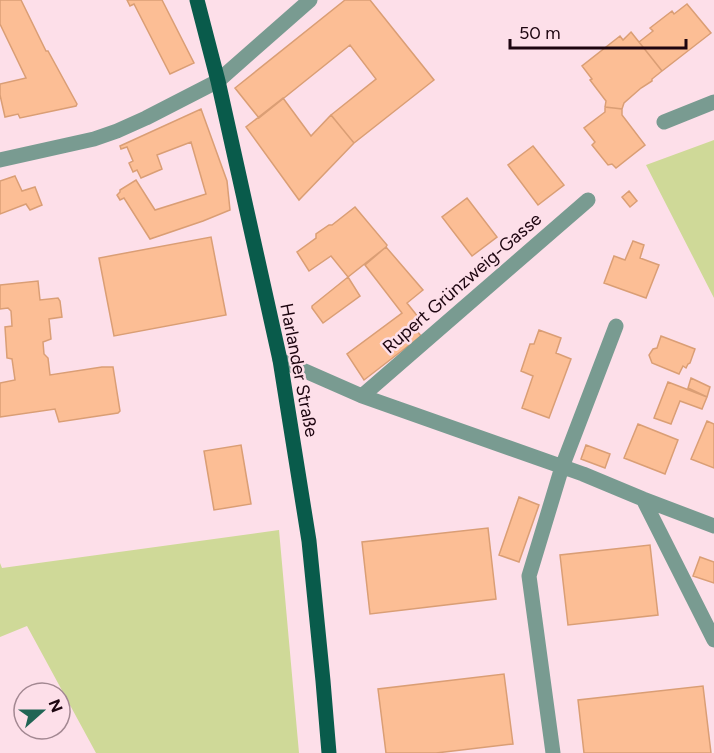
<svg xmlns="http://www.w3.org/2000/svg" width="714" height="753" viewBox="0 0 714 753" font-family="Figtree,sans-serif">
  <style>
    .green { fill: #cfd998 }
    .building { fill: #fcbe95; stroke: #da9e75; stroke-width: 1.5 }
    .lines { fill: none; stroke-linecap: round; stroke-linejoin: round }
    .minor { stroke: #799b91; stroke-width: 15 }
    .major { stroke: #095b4b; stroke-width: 15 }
    .labels { text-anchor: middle; stroke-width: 5; stroke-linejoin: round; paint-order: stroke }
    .street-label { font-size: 18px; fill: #1d0510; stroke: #fddfe9 }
  </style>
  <rect width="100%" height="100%" fill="#fddfe9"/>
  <path class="green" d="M714,140v158l-68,-133z
    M279,530l20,223h-203l-69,-127 -27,11v-74l2,5z"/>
  <path class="building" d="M0,0h21l25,51h2l29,53 -1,2 -56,12 -2,-4 -13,3 -5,-22v-11l26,-6 -26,-54z
    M127,0h35l32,63 -24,11 -36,-70 -4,2z
    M345,0h25l64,80 -80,63 -23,-28 45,-36 -26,-34 -91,73 -24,-30z
    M687,4l24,29 -49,38 -23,-29 14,-11 -3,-3 22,-17 2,3z
    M631,32l31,39 -10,8v2l-11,7 -17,15 -2,6 -17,-2 1,-6 -16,-21 2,-1 -10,-13 38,-30 3,4z
    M283,98l28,38 20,-21 23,28 -55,57 -53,-73z
    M605,107l17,2v6l23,30 -29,23 -4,-4 -4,1 -16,-20 3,-3 -11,-14 21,-16z
    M201,109l26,72 3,29 -27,11 -53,18 -26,-41 -4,2 -3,-5 3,-3v-2l16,-10 19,30 51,-16 -15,-52 -34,13 5,14 -21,9 -4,-8 -4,2 -4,-9 4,-2 -6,-14 -6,2 -1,-3z
    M533,146l31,39 -26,20 -30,-40z
    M15,176l7,15 13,-4 7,18 -12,5 -4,-6 -26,10v-33z
    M629,191l8,10 -7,6 -8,-10z
    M467,198l30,39 -25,19 -30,-39z
    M355,207l32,38 -1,2 -38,30 -17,-21 -22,15 -12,-19 19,-14v-4l13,-9h3z
    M211,237l15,78 -112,21 -15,-78z
    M633,241l11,4 -4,13 19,7 -13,33 -42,-15 10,-27 11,4z
    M386,247l37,43 -16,13 12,15v2l-7,5 9,11 -57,44 -17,-26 55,-41 -37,-48z
    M348,277l12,19 -37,27 -11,-15v-2z
    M38,281l2,19 18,-2 2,3 2,16 -13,2 2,20 -8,3 1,12 4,4 2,17 52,-8h11l7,44 -2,2 -59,9 -4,-13 -55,8v-34l15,-3 -3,-21 -5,-1 -2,-31 7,-1 -1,-15 -3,-3 -8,1v-24z
    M539,330l22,8 -5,15 15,6 -22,59 -27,-10 11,-32 -12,-5 9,-27h4z
    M661,336l34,13 -5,14 -2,1 -2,4 -3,-2 -4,8 -27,-11 -3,-8 4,-6 4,-1z
    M691,378l19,9 -3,10 -19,-9z
    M668,382l39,15 -5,12 -22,-8 -9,23 -17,-6z
    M707,421l7,3v44l-23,-9z
    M638,424l40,16 -13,34 -41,-16z
    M241,445l10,59 -37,6 -10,-59z
    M586,445l24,9 -5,14 -24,-9z
    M519,497l20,8 -20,57 -20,-7z
    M488,528l8,71 -126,15 -8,-72z
    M650,545l8,70 -90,10 -8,-70z
    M700,557l14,5v21l-21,-7z
    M504,674l9,70 -77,9h-50l-8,-64z
    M703,686l8,67h-127l-6,-53z"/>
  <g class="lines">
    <path class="minor" d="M664,122l50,-20
      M0,160l94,-21 23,-8 29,-13 72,-37 92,-81
      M280,360l82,36 221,78 60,25 71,27
      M362,396l226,-196
      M643,499l71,141
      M553,753l-24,-177 33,-109 54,-141"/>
    <path class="major" d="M197,0l21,81 62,279 29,181 14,140 6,72"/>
  </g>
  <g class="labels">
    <g class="street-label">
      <text transform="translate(462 283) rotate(-41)" y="6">Rupert Grünzweig-Gasse</text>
      <text transform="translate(299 370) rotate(79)" y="6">Harlander Straße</text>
    </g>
  </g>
  <g transform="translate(42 711) rotate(69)"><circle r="28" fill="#fddfe9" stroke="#a38892" stroke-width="1.5"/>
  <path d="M0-4.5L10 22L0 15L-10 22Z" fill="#216555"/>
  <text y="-9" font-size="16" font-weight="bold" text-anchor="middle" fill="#1d0510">N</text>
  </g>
  <path d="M510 39v9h176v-9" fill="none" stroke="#1d0510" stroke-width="3"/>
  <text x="519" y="39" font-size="18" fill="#1d0510" stroke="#fddfe9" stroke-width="4.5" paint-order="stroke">50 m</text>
</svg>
